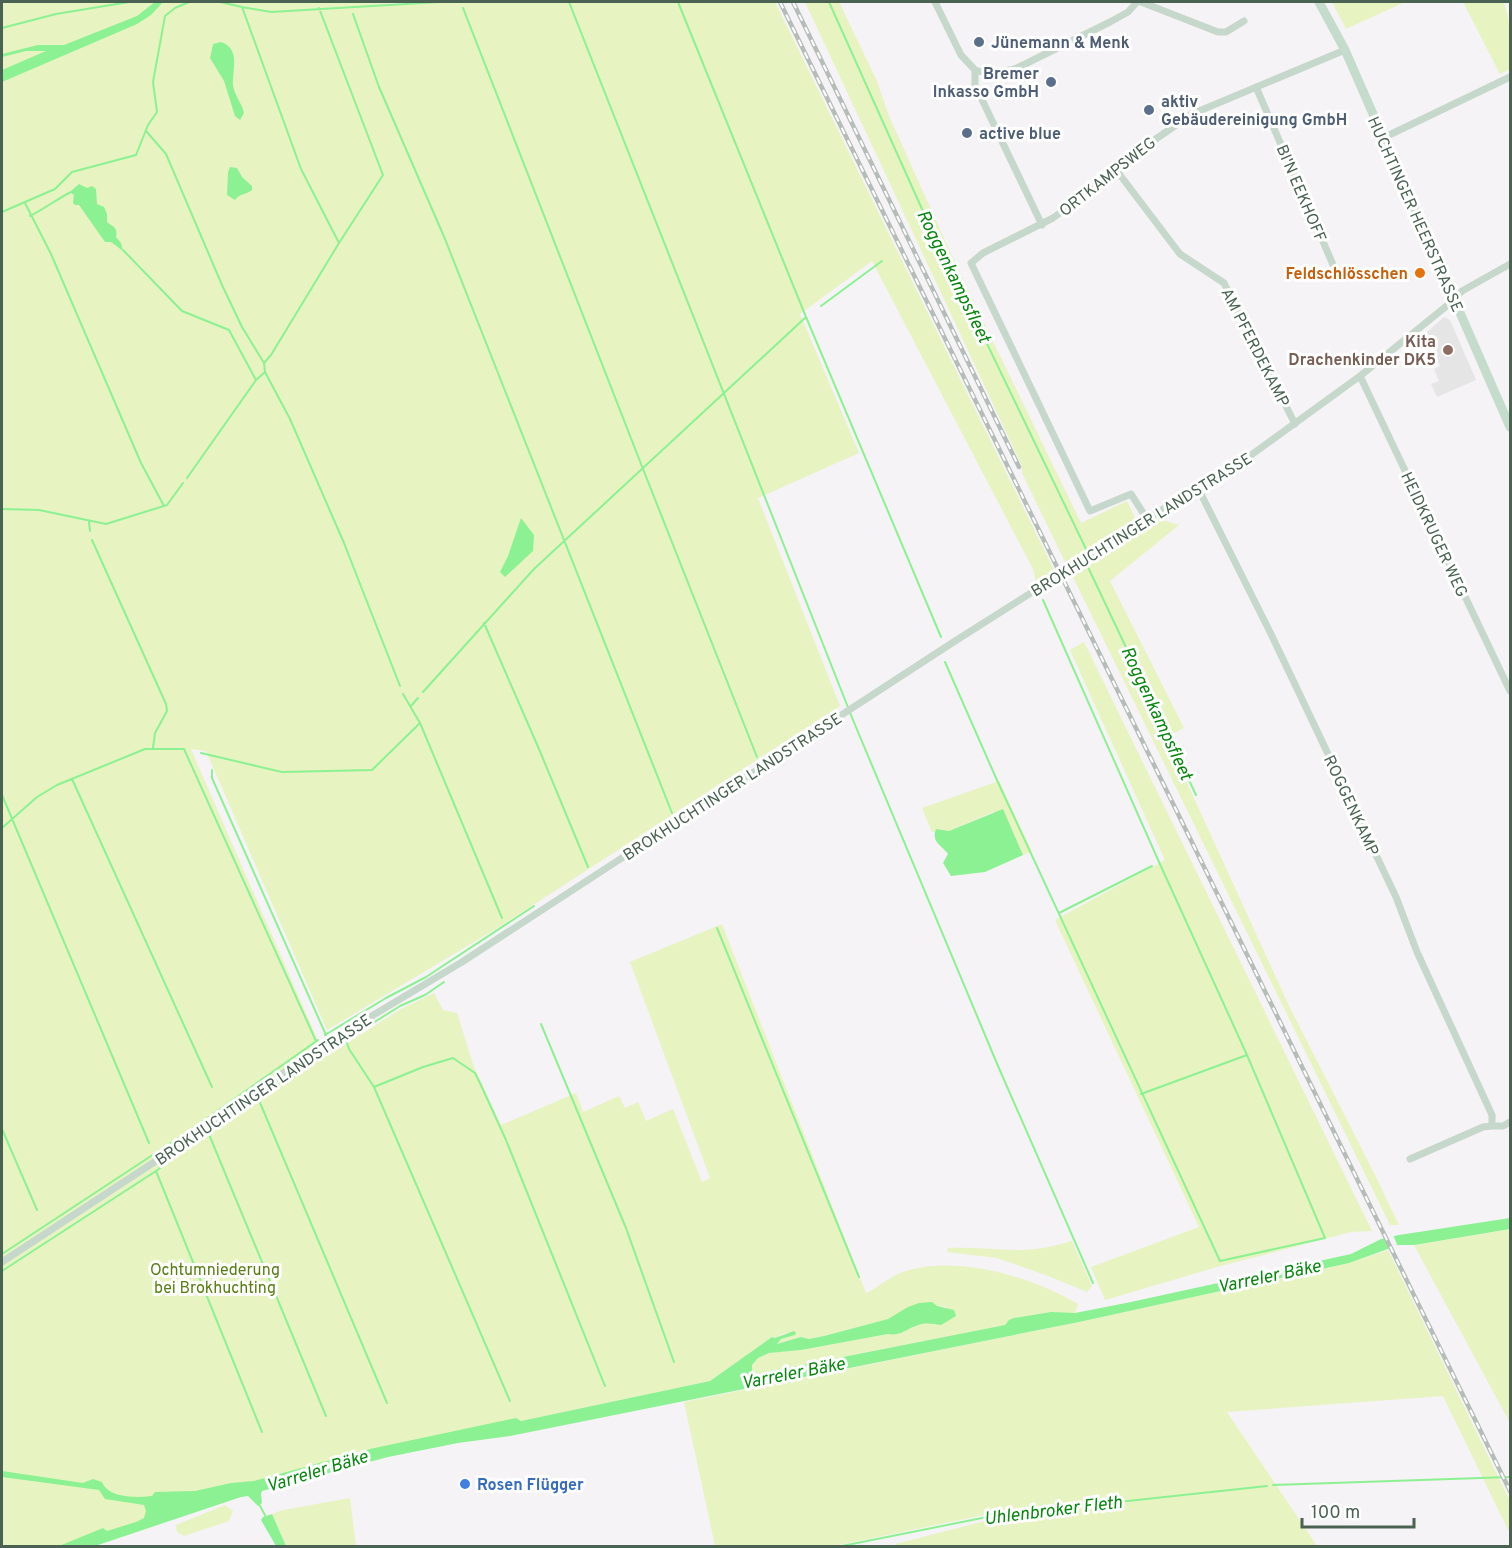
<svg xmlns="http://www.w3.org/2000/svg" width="1512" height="1548" viewBox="0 0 1512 1548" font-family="Overpass,sans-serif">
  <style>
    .education { fill: #e5e5e6 }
    .green { fill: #e7f3c1 }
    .water { fill: #8cf192 }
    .pier { fill: #f5f3f5 }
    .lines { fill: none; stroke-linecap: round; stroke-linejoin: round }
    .stream { stroke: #8cf192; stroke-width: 2 }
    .street { stroke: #c6d7cb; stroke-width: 7 }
    .secondary { stroke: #c5dccd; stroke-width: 9 }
    .rail-casing { stroke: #b5bdb9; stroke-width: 4.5 }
    .rail { stroke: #fff; stroke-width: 2; stroke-dasharray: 7; stroke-linecap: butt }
    .service-dot { fill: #5c6f8a; stroke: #fff; stroke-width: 2 }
    .food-dot { fill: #e8710a; stroke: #fff; stroke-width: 2 }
    .education-dot { fill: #8d6e63; stroke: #fff; stroke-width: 2 }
    .shop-dot { fill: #3f7fe0; stroke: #fff; stroke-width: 2 }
    .labels { text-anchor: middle; stroke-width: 6; stroke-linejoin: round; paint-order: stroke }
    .service-label { font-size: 16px; font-weight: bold; fill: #4e5e75; stroke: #fff; text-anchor: start }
    .street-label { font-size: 16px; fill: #496251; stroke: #fff }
    .food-label { font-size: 16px; font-weight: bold; fill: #c56008; stroke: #fff; text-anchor: end }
    .education-label { font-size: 16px; font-weight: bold; fill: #785e54; stroke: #fff; text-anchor: end }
    .park-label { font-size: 16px; fill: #587e13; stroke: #fff }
    .shop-label { font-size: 16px; font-weight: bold; fill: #366cbe; stroke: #fff; text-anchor: start }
    .water-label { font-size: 18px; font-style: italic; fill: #098710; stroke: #fff }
  </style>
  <rect width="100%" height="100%" fill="#f5f3f5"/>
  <path class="education" d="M1444,317l6,3 26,60 -39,17 -6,-13 8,-3 -5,-12 6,-3 -15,-32z"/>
  <path class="green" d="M2,2h403l-38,4 66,-4h342l280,570 -19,10 -3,-13 -161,-308 -72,53 59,139 -101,45 82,208 -341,221 -172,103 -121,-279 -15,-2 134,308 76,-48 33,-16 9,17 14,3 17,54 27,58 75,-32 7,19 36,-16 6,12 13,-6 8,19 27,-12 29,73 8,-4 -80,-216 92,-38 144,369c11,-5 21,-14 32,-19 53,-22 132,2 180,30l-3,9h-24l-37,5 -5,2 -4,5 -249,49 -4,-3v-6l6,-7 11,-5 32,-3 87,-16c18,2 30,-16 48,-9l11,-18 -10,-1 -39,8 -10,5 -64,17 -15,3 -8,-2 -24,7 4,-5 14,-4 -10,-2 -10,5 -3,-1 -62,44 -189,40 -5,-3 -345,93 -85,35h-84z
    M805,2h34l38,79 12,35 68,151 124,256 46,-22 9,19 -70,44 -44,-91v-7z
    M1332,2h73l-59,27z
    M1463,2h41l6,23v44l-10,5z
    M1156,518l23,7 -69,56 74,147 -18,9 123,269 85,167 25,52h-9l-319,-652z
    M1084,642l288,589 -21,1 -134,35 -112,33 -14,-33 108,-40 -144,-307 110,-60 -95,-210z
    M999,781l33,71 -9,3 -14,-32 -16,-11 -44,19 -13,-2 -1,3h-3l-10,-24z
    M1510,1229v194l-96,-178z
    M1072,1241l20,45 -5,6 -39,-16 -51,-18 -50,-6 1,-4c24,-1 48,2 72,2 18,0 35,-4 52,-9z
    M1388,1250l122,251v33l-67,-138 -216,16 90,134h-420l-2,-2 102,-26 -3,-5 -160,33h-119l-31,-144 395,-80 270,-59z
    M350,1498l6,48h-70l-14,-32 11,-4z
    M225,1505l8,6 -4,10 -45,15 -7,-4 -1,-7z"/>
  <path class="water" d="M155,2h8l-12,13 -14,9 -135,58v-12l44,-19h-20l-24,6v-3l36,-9h26l73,-29z
    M221,42c20,7 11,27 12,43 1,10 9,18 11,28l-4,7 -5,-4 -11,-35 -14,-23 3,-14z
    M230,167l7,1 5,9 10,9v4c-6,5 -12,3 -17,10l-8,-5 1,-23z
    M79,184l8,4 5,-2 4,3 1,15 7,3 3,7v8c6,5 11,5 9,15l5,6 2,8 -12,-9h-6l-26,-37h-4l-2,-2 1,-8 -3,-4z
    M521,518l13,17 -1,16 -28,26 -5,-5 8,-16z
    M1003,809l20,46 -38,17 -34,4 -8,-13 5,-9c-7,-9 -17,-12 -12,-25l13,2z
    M1510,1218v11l-96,16h-15l-50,18 -270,59 -569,114 -52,7 -70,14 -126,34 -1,3 1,9 -4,3 -10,-10 -7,1 -146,49h-36l44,-18 4,3 29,-9 8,-4 2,-7 -2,-6 -39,-6 -6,-9 -97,-13v-6l81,12 10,-4 9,3c6,16 34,16 50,14l3,-4 40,-1 36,-8 23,-2 116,-32 146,-31 5,3 189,-40 62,-44 3,1 19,-7 2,2 -1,2 -14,4 -4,5 24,-7 8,2 15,-3 64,-17 20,-12 11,-4 13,-1 5,4 17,4 2,6 -15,9c-9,-1 -16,-3 -25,1 -12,4 -15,10 -28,8l-87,16 -32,3 -11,5 -6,7v6l5,3 248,-49 4,-5 5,-2 37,-6 24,1 56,-11 220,-48 30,-15 18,-4z
    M272,1514l14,32h-10l-15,-26 2,-3z"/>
  <path class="pier" d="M1393,1235l6,14 -8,3 -7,-15z"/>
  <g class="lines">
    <path class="stream" d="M220,2l22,5 29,5 168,-10
      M278,2h5
      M569,2l284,718 145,346 95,217
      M678,2l128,315 135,320
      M829,2l93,207 164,340
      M242,7l59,162 38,74
      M463,8l180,461 114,288
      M353,14l26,73 66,152 227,574
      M2,28l54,-14 73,-12
      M146,131l20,23 56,131 20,42 22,36 1,9 25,47 54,124 56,143
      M25,203l26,51 90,209 23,43
      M2,212l53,-23 17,-17 64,-17 12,-30 9,-13 -4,-30 12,-66 10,-8 14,-6
      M30,216c14,-7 27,-17 41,-24l4,2
      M123,250l59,61 47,19 27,50
      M821,306l61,-45
      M264,363l7,-8 68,-112 44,-68 -64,-167
      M187,478l69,-98 9,-8
      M2,509l37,1 67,14 61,-19 16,-22
      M89,522l1,9
      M92,540l74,164 1,7 -12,22 -2,15
      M1087,565l109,230
      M484,623l55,126 49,118
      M945,662l51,116 224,483 105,-23 -78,-183 -88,-193 -116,-262
      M423,692l111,-123 272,-252
      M403,694l17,29 82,195
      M411,706l7,-8
      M201,753l81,19 90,-2 48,-47
      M212,770v8l114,257
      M72,779l140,308
      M2,795l147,348
      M2,828l35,-31 20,-12 88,-36h39l132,292
      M1059,913l93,-47
      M717,928l142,349
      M541,1024l85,204 48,134
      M325,1035l61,-37 40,-21 108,-71
      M346,1040l3,9 25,38 136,314
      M346,1040l54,-34 25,-11 19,-13
      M374,1087l49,-20 30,-9 22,15 5,10 26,57 99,246
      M1141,1094l106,-39
      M258,1098l129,305
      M2,1129l35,81
      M208,1132l118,284
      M156,1171l106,261
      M2,1254l184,-121 132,-93
      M2,1271l154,-100 52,-39 129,-87
      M1273,1485l237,-8
      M259,1504l7,13
      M842,1546l155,-31 270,-29"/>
    <path class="street" d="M935,2l26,53 14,15v15l67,140
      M1141,2l77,30h8l18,-11
      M975,70l14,4 26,-5 95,-47 18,-10 9,-10
      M1256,87l78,180
      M1383,138l127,-61
      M1117,171l63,83 44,29 71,141
      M1360,376l150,315
      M1198,488l73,146 125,263 21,55 75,163v11h11l7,-4
      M1147,519l-16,-25 -41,17 -119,-248 12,-10 70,-35 64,-47 33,-28 42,-29 153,-64
      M1410,1159l73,-32 9,-1
      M2,1262l166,-109 157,-109 137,-82 490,-319 195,-124 100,-61 113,-82 94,-76 8,-9 48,-27"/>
    <path class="secondary" d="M1319,2l26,48 165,377"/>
    <g class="rail-casing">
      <path id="rail" d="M780,2l730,1489
        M793,2l226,465"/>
    </g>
    <use href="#rail" class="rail"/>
  </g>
  <g class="service-dot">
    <circle cx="979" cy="42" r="6"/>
    <circle cx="1051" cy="82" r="6"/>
    <circle cx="1149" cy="110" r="6"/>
    <circle cx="967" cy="133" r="6"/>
  </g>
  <circle class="food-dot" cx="1420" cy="273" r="6"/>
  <circle class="education-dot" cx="1448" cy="350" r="6"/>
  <circle class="shop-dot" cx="465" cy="1484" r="6"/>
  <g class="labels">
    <g class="service-label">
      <text x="991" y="48">Jünemann &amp; Menk</text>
      <text x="1039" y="79" text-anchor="end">Bremer<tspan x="1039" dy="18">Inkasso GmbH</tspan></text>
      <text x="1161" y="107">aktiv<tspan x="1161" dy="18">Gebäudereinigung GmbH</tspan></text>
      <text x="979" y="139">active blue</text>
    </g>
    <g class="street-label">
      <text transform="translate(1107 176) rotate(-38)" y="6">ORTKAMPSWEG</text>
      <text transform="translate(1302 193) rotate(67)" y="6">BI'N EEKHOFF</text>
      <text transform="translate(1416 214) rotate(66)" y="6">HUCHTINGER HEERSTRASSE</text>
      <text transform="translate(1256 347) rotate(63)" y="6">AM PFERDEKAMP</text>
      <text transform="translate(1141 524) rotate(-32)" y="6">BROKHUCHTINGER LANDSTRASSE</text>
      <text transform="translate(1435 534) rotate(65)" y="6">HEIDKRUGER WEG</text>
      <text transform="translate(732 786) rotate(-33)" y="6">BROKHUCHTINGER LANDSTRASSE</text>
      <text transform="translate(1352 805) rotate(65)" y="6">ROGGENKAMP</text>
      <text transform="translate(263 1089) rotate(-34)" y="6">BROKHUCHTINGER LANDSTRASSE</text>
    </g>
    <g class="food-label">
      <text x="1408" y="279">Feldschlösschen</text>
    </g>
    <g class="education-label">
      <text x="1436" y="347">Kita<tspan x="1436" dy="18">Drachenkinder DK5</tspan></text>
    </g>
    <g class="park-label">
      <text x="215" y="1275">Ochtumniederung<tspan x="215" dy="18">bei Brokhuchting</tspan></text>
    </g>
    <g class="shop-label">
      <text x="477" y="1490">Rosen Flügger</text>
    </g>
    <g class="water-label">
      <text transform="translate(954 276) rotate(64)" y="6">Roggenkampsfleet</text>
      <text transform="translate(1157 713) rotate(65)" y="6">Roggenkampsfleet</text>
      <text transform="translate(1269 1276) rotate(-12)" y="6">Varreler Bäke</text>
      <text transform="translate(793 1373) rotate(-11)" y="6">Varreler Bäke</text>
      <text transform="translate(317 1471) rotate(-17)" y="6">Varreler Bäke</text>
      <text transform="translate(1053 1510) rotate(-7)" y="6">Uhlenbroker Fleth</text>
    </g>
  </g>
  <rect width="1512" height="1548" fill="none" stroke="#496251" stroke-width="6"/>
  <path d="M1302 1518v9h112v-9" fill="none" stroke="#496251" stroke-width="3"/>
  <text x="1311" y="1518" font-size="18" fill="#496251" stroke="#ffffff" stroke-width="4.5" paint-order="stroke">100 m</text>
</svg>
